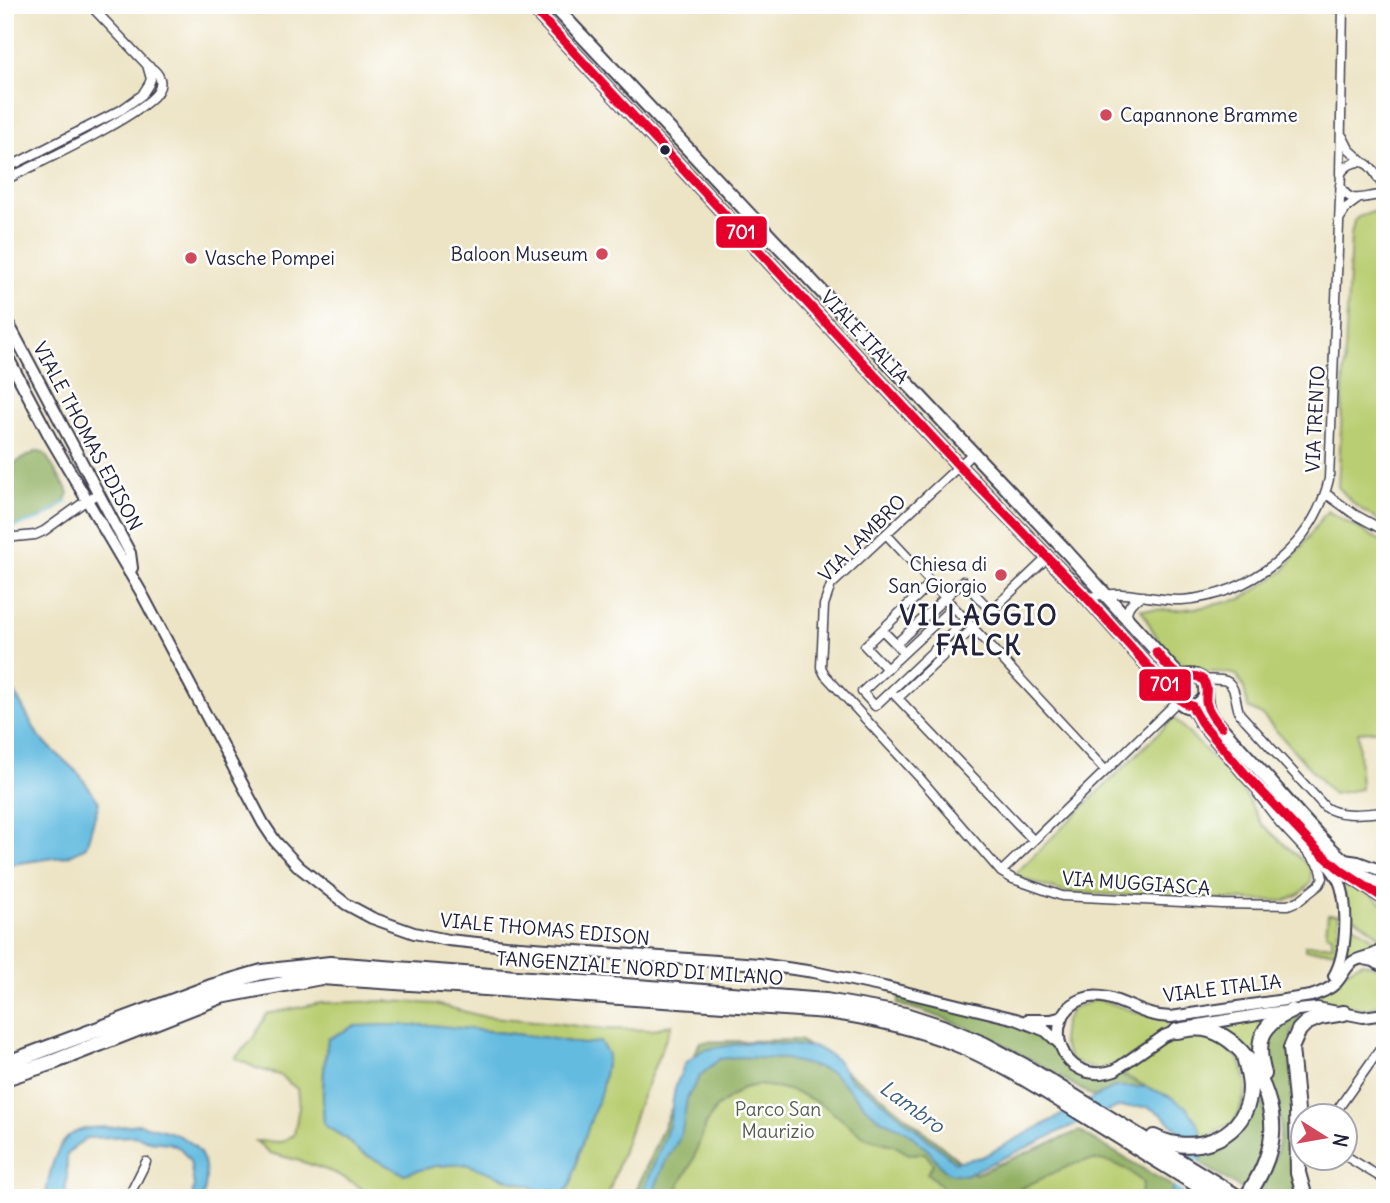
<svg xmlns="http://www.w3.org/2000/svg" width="1390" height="1203" viewBox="0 0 1390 1203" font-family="Delius,sans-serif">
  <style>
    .green { fill: #b9ce72; stroke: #6e7856; stroke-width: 2; fill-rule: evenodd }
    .forest { fill: #92b164; stroke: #5a6a50; stroke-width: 2 }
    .water { fill: #63bbe0; stroke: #426e8e; stroke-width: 2 }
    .pier { fill: #ede4c5 }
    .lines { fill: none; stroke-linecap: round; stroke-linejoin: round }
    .stream { stroke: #63bbe0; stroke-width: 2.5 }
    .street-casing { stroke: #403f50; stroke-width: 11 }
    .secondary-casing { stroke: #403f50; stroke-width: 14 }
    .primary-casing { stroke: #403f50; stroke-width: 16 }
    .highway-casing { stroke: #403f50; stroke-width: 18 }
    .street { stroke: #fff; stroke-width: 8 }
    .secondary { stroke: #fff; stroke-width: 10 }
    .primary { stroke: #fff; stroke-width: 12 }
    .highway { stroke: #fff; stroke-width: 14 }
    .bus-1-casing { stroke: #fff; stroke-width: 14 }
    .bus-1 { stroke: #e4002b; stroke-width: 9 }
    .poi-dot { fill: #d1495b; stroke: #fff; stroke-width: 2.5 }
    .bus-dot { fill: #22223b; stroke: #fff; stroke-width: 2.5 }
    .labels { text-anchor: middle; stroke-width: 5; stroke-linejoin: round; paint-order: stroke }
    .poi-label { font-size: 19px; fill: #22223b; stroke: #fff; text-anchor: start }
    .street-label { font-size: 19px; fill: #22223b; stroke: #fff }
    .park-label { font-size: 19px; fill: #575e4e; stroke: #fff }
    .water-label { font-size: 21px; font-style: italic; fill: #3c5f7d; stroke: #fff }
    .district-label { font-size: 26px; font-weight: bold; letter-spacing: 2px; fill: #22223b; stroke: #fff }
    .line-badge { stroke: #fff; stroke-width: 2.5 }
    .badge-label { font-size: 19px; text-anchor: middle; font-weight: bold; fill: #fff }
  </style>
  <rect width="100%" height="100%" fill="#fff"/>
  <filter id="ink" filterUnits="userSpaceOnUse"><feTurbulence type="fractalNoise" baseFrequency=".0143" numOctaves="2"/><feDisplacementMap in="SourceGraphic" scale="14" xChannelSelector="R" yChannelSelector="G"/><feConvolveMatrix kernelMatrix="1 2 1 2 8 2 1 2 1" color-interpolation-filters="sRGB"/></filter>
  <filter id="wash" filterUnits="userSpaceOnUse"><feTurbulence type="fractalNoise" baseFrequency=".00686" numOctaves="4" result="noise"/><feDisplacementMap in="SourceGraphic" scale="28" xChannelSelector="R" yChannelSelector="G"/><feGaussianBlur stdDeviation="1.57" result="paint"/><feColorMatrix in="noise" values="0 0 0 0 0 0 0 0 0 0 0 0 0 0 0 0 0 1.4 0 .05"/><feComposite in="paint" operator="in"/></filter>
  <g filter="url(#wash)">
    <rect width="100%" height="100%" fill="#ede4c5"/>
    <path class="green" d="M1385,208v317l-31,-21 -16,-17 13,-252 3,-14 4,-4z
      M1327,511l58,32v187l-27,2 3,57 -28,5 -71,-79 -14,-7 -4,-20 -7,-13c-16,-5 -24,-1 -38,-4 -28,-5 -46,-39 -58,-62l35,1 27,-3 38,-8 43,-28z
      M1174,718l66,68 22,38 49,44v15l-10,10 -16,8 -108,-3 -113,-6 -20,-6 -27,-10v-4z
      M1340,874l45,31c0,9 2,32 -2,39 -4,6 -32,13 -40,18l5,-38 3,-1 25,17 4,-4 -29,-21 -4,-4z
      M1328,914h11l-3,37 -31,-1v-5h27v-10l-6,-1z
      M1362,962c6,2 16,4 20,10 4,4 3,6 3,11 0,15 -2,21 -18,26l-45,-7 -14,1 -113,19 -75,41 -23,7 -26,-10 -9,-18 2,-19 9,-15 25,-9 46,16 162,-14 43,-32z
      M390,1001l46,3 45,12 74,7 45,6 52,1 20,-6 -34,82 -31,92h-233l-20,-15 -19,-10 -38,-13 -27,-7 -14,-12 25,1 13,-7 5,-28 -2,-18 -18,-14 -23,-7 -21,-10 18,-19 14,-25 54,-11zM385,1025c66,0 132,8 197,19l-3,109 -8,31 -22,13 -18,-11 -18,-5 -47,-17 -30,2 -32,8 -44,-22 -15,-14 -21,-13c-3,-29 -1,-57 4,-86z
      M1270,1016l-14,47 -41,-38z
      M1186,1034l27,3 17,11 10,13 7,23 -10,36 -34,19c-10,-33 -25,-38 -54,-51 -10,-5 -20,-10 -30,-15l47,-31 2,3 5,-3 3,-6z
      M799,1040l81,55 95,79 104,-43 113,67h-559l67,-156z"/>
    <path class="forest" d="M37,451l8,3 24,39c-7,22 -43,31 -64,36v-61z
      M900,996l127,30 23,12 30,36 8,3h20l11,-4 28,14h-33l-20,10c-39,-23 -78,-48 -119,-66 -25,-11 -51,-20 -78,-27z
      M1299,1016l2,4 -9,12 1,87 -3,22 3,23 8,34h-45c14,-24 26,-50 24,-77 -1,-21 -13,-39 -14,-59 0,-9 1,-18 2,-27l21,-18z
      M799,1040l81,55 95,79 104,-43 113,67h-52l3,-15c-43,-42 -73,-17 -119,4 -6,3 -13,8 -20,10 -12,4 -35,1 -49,1l-28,-25 6,-9 -8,-11 -16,1 -16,-9 -27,-7 -43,-33 -23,-11 -20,-6 -22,-3 -15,3 -27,20 -10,16 -14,39 -16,28 1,7h-44l67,-156z
      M1255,1081l8,16 4,44 -22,50 -45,-28 3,-8v-5l20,-8z"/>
    <path class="water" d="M11,686l28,51 40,37 20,28 -13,45 -18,9 -63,9v-177z
      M385,1025h47l111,12 39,7 18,-2 8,12 -7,38 -22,61 -8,31 -7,9 -15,4 -18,-11 -18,-5 -47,-17 -30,2 -32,8 -44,-22 -15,-14 -21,-13c-2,-29 -1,-58 4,-86l26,-13z
      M750,1042l66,5 20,12 15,21 24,15 80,67 27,-5 132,-70h33l24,10 16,11 11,16 5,13v18l-19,43h-15l17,-42 1,-18 -26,-24 -13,-7h-30l-56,23 -21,11 -76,34 -16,-2 -6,-4 -14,-18 -23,-20 -26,-12 -11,-9 -36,-37 -16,-6 -32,-8 -47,-2 -18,2 -10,8 -10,9 -13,22 -5,33 -4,10 -13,21 -10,26v10h-14l28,-72 6,-38 10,-25 18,-13z
      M138,1124c43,9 79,19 65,74h-11l2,-12 -4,-25 -10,-13 -11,-5 -20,-2 -14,-5 -47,2 -13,8 -8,9v20l-2,23h-19c2,-21 9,-59 32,-67 12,-5 25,-3 38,-4 8,-1 15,-2 22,-3z"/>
    <path class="pier" d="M1183,1153l20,12 -14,31 -18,-11z"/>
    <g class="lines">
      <path class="stream" d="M5,529l36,-10 26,-18"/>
    </g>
  </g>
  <g filter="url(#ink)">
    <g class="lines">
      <g class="street-casing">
        <path id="street" d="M1343,137l6,12 14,13
          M5,169l116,-59 21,-15 7,-11 2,-5 -4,-14
          M1340,174l3,-169
          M5,180c28,-14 142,-67 153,-89 7,-12 -2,-21 -11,-26l-57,-60
          M1340,185c10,23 26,9 45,10
          M1340,218l7,-11 11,-8
          M973,453l-142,132 -7,20 -3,62 4,8 94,102 82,95 12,7 49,17 160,8 66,1 12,-5 19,-15 4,-7 -3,-12 -40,-43 -22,-29
          M1325,493l29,21 31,17
          M886,534l219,236
          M5,538l30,-3 9,-4 43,-31 12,-7
          M1086,597c12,-1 25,-4 37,-3 20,1 39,7 59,6 68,-5 131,-53 147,-121l12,-306c7,-10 21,-16 30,-5 6,6 8,14 14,20
          M953,607l-91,85 13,14 90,-85
          M1130,620l-3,-7c2,-10 7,-13 16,-17
          M882,630l14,14
          M904,653l-8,-9 67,-63 28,30 56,-53
          M887,669l-22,-23 66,-63
          M1202,679c7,1 18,0 24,2 11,5 9,24 14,33l85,93c17,11 41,6 60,5
          M891,691l142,149
          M898,698l74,-69
          M1001,872l178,-172
          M1333,1116l52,-74
          M1344,1155l41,25
          M128,1198l18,-36"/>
      </g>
      <g class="secondary-casing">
        <path id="secondary" d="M5,317l125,236 2,15 -3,4
          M5,352l46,87 90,153 122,231 12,18 24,26 47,37 26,14 42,15 34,7 58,6 253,18 55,8 70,15 132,32 30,12 13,12
          M1344,860l14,2 27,10
          M1326,862c6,8 12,14 15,24 7,24 6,68 -7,90
          M1364,959l10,2 11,7
          M1027,1020h24l12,-3
          M1198,1025l71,-12 48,-5 46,9 22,-3
          M1182,1029l-18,7 -49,34c-55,19 -77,-54 -32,-71 22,-9 46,9 67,15 7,2 14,3 21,3l140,-21c9,-3 18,-6 25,-13 7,-7 10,-18 18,-22 12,-6 22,-4 31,-15"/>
      </g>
      <g class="primary-casing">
        <path id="primary" d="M530,5l429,461 127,131 78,87c4,2 8,4 11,7 2,3 2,8 5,11 9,9 20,3 25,-5
          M553,5l420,448 93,98 112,124c7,2 11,-1 18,1 13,4 8,16 10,26 1,5 2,8 4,12 18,22 38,43 57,64 26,29 81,99 118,108
          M1192,706l9,16 46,54 70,74 25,21 43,28"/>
      </g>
      <g class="highway-casing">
        <path id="highway" d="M1177,1031c11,-2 21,-4 32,-1 38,11 66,66 63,104 -2,24 -13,44 -26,64
          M5,1064l206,-77 51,-15 68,-8 496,37 79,14 37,12 41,17 41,22 215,132
          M1264,1074c-9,-32 -4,-50 28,-63
          M5,1078l48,-16 168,-66 100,-19 507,34c42,6 84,15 124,31 43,17 82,42 121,66 49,30 97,60 146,90
          M1154,1137c36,18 86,5 95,-39 3,-14 -2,-28 -5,-42
          M1305,1198l-7,-25 -1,-62 -6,-63 8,-18 7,-7 14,-6 24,-4"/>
      </g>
      <use href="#street" class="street"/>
      <use href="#secondary" class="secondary"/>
      <use href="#primary" class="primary"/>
      <use href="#highway" class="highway"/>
      <g class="bus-1-casing">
        <path id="bus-1" d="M530,5l429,461 127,131 78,87c13,7 13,19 28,22l9,16 46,54 70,74 25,21 43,28
          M1156,652c7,8 15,21 25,24 8,2 15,-3 22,4 6,7 2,14 3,22 2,10 9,18 15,25"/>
      </g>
      <use href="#bus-1" class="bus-1"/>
    </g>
  </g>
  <g class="poi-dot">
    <circle cx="1106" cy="115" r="7"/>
    <circle cx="602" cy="254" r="7"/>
    <circle cx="191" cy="258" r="7"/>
    <circle cx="1001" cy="575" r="7"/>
  </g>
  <circle class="bus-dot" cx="665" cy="150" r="6"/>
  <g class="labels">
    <g class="poi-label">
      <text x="1120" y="122">Capannone Bramme</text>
      <text x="588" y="261" text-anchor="end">Baloon Museum</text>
      <text x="205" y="265">Vasche Pompei</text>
      <text x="987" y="571" text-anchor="end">Chiesa di<tspan x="987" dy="22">San Giorgio</tspan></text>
    </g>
    <g class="street-label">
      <text transform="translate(865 337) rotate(47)" y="7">VIALE ITALIA</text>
      <text transform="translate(1315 419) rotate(-87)" y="7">VIA TRENTO</text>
      <text transform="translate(88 436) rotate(62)" y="7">VIALE THOMAS EDISON</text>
      <text transform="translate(862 538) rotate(-45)" y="7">VIA LAMBRO</text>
      <text transform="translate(1136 883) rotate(4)" y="7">VIA MUGGIASCA</text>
      <text transform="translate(545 929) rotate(5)" y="7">VIALE THOMAS EDISON</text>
      <text transform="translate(640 968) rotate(4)" y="7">TANGENZIALE NORD DI MILANO</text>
      <text transform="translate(1222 988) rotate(-7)" y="7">VIALE ITALIA</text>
    </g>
    <g class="park-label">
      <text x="778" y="1116">Parco San<tspan x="778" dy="22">Maurizio</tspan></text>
    </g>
    <g class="water-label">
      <text transform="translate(912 1107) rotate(36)" y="7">Lambro</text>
    </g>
    <g class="district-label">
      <text x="979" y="625">VILLAGGIO<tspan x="979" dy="30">FALCK</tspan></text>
    </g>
  </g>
  <g class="line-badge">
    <rect x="715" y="215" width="53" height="34" rx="7" fill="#e4002b"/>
    <rect x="1138" y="668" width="54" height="34" rx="7" fill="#e4002b"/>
  </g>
  <g class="badge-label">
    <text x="741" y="239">701</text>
    <text x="1165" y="691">701</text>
  </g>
  <rect width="1390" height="1203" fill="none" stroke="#fff" stroke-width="28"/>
  <g transform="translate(1324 1137) rotate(101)"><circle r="33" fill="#ffffff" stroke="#a7a7b1" stroke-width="2"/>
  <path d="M0-5L12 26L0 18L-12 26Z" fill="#d1495b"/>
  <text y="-10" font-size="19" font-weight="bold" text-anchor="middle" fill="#22223b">N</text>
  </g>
</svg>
